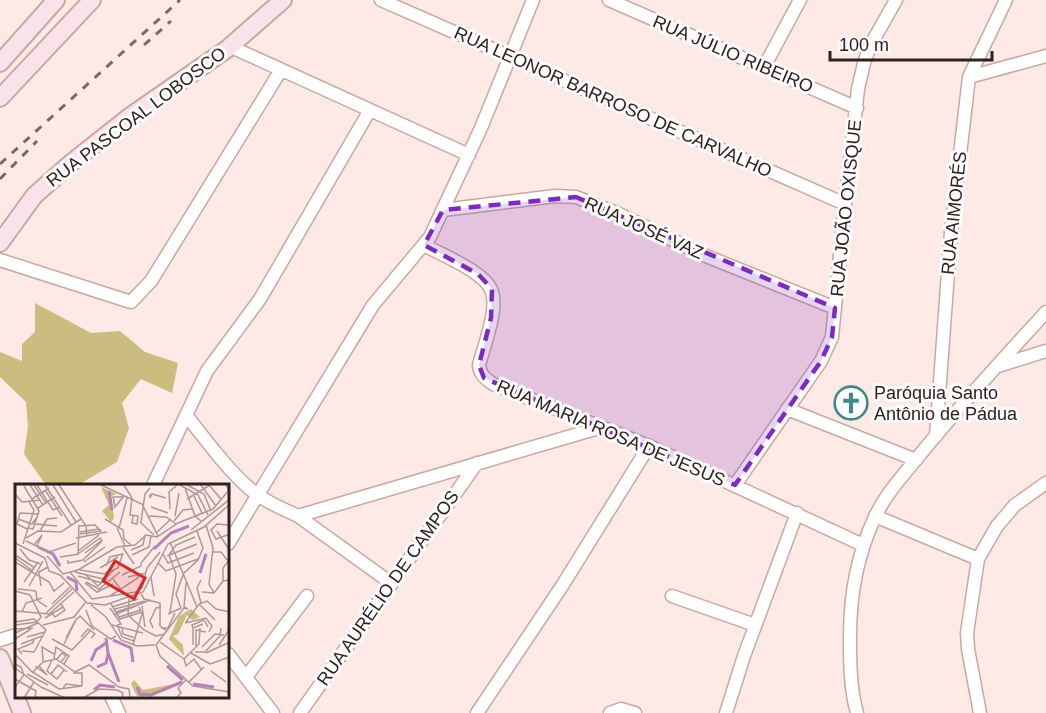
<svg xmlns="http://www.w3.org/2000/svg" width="1046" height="713" viewBox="0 0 1046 713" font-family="Helvetica,sans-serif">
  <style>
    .green { fill: #ccbc7f }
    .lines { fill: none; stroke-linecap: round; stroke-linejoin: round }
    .minor-casing { stroke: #c8a9a2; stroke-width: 15 }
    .secondary-casing { stroke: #c8a9a2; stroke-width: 20 }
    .minor { stroke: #fff; stroke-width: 12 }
    .secondary { stroke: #fae2ea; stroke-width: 16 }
    .rail { stroke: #786a67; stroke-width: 3; stroke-dasharray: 8 8; stroke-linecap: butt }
    .marked { fill: #7b2cbf; fill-opacity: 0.2; stroke: #7b2cbf; stroke-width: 4.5; stroke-dasharray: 12 8; stroke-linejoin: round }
    .labels { text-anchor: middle; stroke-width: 6; stroke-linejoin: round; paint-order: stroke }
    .street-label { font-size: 18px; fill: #2d221f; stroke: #fcfcfc }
    .poi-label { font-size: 18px; fill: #2d221f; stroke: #fcfcfc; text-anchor: start }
    .inset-river { fill: none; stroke: #b881b7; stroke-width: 3 }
    .inset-road { fill: none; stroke: #aa9996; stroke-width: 1.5 }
    .view { fill: #d62828; fill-opacity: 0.15; stroke: #d62828; stroke-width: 3 }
    .inset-edge { fill: none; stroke: #2d221f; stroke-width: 3 }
  </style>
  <rect width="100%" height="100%" fill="#fde9e5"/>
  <path class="green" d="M35,303l56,30 29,-2 25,21 33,11 -6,30 -31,-14 -19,24 7,25 -12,34 -39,23h-32l-22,-31 4,-28 -2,-24 -26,-25v-25l22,9v-17l13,-12z"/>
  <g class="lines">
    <g class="minor-casing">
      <path id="minor" d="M381,0l464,204
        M609,0l248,108
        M229,46l240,109
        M764,67l36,-67
        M969,77l77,-21
        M443,210l112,-14 21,1 43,17 87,42 129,52
        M424,245c18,10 63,28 68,47 6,18 -8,54 -13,73 1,10 6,13 14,19l156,62 214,99
        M0,260l131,42 20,-21 130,-211
        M998,366l48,-15
        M787,409l129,51
        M186,415c20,25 40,53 64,74 14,12 31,19 48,27l304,-89
        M936,436l15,-204 18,-155 37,-77
        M153,485l54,-114 53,-72 110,-189
        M735,485l86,-124 11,-24 13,-133 13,-115 6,-26 6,-17 26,-46
        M298,516l93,67
        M875,516l103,43
        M228,544l145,-239 57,-68 51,-109 52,-128
        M672,596l83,29
        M0,640l16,-5
        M228,654l45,59
        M246,677l61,-81
        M111,696l8,17
        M300,713l177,-250
        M477,713l85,-127 87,-140
        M610,713l11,-4 14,4
        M726,713l18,-57 53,-143
        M857,713c-7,-25 -7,-51 -7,-77 0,-41 7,-81 25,-119 11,-24 31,-45 48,-66 39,-48 81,-93 123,-139
        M980,713l-12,-64 -1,-16 11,-74 19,-33 18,-21 31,-22"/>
    </g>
    <g class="secondary-casing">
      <path id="secondary" d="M0,63l56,-63
        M0,98l92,-98
        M0,243l34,-47 37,-33 58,-46 98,-68 56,-49
        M0,658l22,55"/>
    </g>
    <use href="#minor" class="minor"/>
    <use href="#secondary" class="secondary"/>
    <path class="rail" d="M144,45l27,-24
      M0,164l180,-164
      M0,179l37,-38"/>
  </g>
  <path class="marked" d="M576,197l259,111 -3,29 -11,24 -86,124 -251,-107 -5,-13 12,-47 1,-29 -14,-15 -54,-29 19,-35z"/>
  <defs>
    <g id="church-ring" transform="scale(1.725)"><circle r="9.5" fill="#fcfcfc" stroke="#418986" stroke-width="1.5"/><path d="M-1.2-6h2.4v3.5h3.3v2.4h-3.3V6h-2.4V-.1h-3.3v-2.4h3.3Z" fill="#418986"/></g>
  </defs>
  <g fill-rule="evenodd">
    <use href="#church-ring" x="851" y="403"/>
  </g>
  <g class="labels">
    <g class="street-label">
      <text transform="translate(733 54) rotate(23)" y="6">RUA JÚLIO RIBEIRO</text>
      <text transform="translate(613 102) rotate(24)" y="6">RUA LEONOR BARROSO DE CARVALHO</text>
      <text transform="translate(136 117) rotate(-37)" y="6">RUA PASCOAL LOBOSCO</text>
      <text transform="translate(846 208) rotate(-84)" y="6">RUA JOÃO OXISQUE</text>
      <text transform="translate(954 213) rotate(-84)" y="6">RUA AIMORÉS</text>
      <text transform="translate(644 228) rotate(24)" y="6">RUA JOSÉ VAZ</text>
      <text transform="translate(611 433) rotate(23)" y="6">RUA MARIA ROSA DE JESUS</text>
      <text transform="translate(388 588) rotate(-55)" y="6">RUA AURÉLIO DE CAMPOS</text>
    </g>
    <g class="poi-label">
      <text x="874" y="399">Paróquia Santo<tspan x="874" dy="21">Antônio de Pádua</tspan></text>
    </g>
  </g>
  <g transform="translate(15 484)">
    <rect width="214" height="214" fill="#fde9e5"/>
    <path d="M86,3l16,7 -6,2 3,22 -3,4 -9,-11 7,-6zM176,125l9,8 -8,3 -5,-5 -9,19 -5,2 10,9 1,11 -15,-17 10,-23zM119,196l9,10 41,-8 -42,15 -5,-1 -6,-12z" fill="#ccbc7f"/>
    <path class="inset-river" d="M94,7l3,19M23,63l15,7 7,12M139,65l17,-16 18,-7M185,89l6,-19M52,93l9,5 1,9M91,154l2,15 11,29M98,156l18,8 2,14M76,177l5,-11 10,-7M152,182l16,14M82,183l9,-4 2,-9M178,200l21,3M122,203l3,7 11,1 31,-13M79,206l6,-5 15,2"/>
    <path class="inset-road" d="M15,1l13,20M19,1l12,18M22,1l16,25 7,-3M30,1l26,40M38,1l23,37M44,1l27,41 1,10M86,1l41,19 16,32M109,1l8,13 -2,17 8,1 -1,8 -5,-1 1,-7M165,1l18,10 10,20M172,1l17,9 7,17M186,1l15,21M194,1l12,14M9,2l15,25 -6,18 -5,-1M170,4l10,28 6,5M30,6l17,26M0,10l7,8 18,-2M135,10v4l2,-4 14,4M179,12l8,17M108,13h-10l2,10 9,-11M17,15l17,-11M172,15l23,-14M136,23l17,6M23,24l17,-11M155,25l-1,-17 8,-7M133,32l18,1 10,7M160,32l4,-23M3,35l14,5 5,-7M90,35l18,11 1,9 7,6M159,37l9,-11 9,-1M125,38l14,13M126,38l4,-28 5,-6M20,40l22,2M191,41l7,23 -4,36 5,9M213,41l-11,-1 -6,6 5,9 14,-5M64,42l16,-1 6,6 -21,3M102,44l8,18M104,44l8,-30M12,45l-10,-5 3,-11 19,1M176,46l39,-31M25,47l7,-12 10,-1M202,47l13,20M65,48l19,-3M141,49l15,-14M11,54l12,-7 23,1 20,-13M61,54l31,-6M11,57l23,11 27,-9M155,58l27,65M0,59l30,15 4,13 11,4 27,28 18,2 38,-13 25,-48 36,-17 26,-23M8,60l11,-34 -5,-8M19,61l8,-10 -5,11M107,62l12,18M5,65l9,11 12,4M116,66l12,-5 2,-10M63,67l21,-16M198,68h8l7,9M70,69l16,-12M148,70l5,9 26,-10M0,71l20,13M63,71l1,-30M117,71l17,-8 2,-11M154,71l7,19 -6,38M154,71l7,-10 19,-8M32,72l16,18 15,-4 39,-23 18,-2 11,-10 11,2 21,-14 35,-14 16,-19 -3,-5M152,72l30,-12M45,73l19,-3M0,74l18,13M53,76v3l15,-3 19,-19 -2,-3 -22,16M0,78l34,20 5,9 10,-8M69,78l21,-15M126,79l14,-17M143,79l8,8 32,-12M91,82l4,-9 13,-3M85,84l18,-11M65,86l25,4M55,88l22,27 44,-7 6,-4 5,-20 13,-16M60,88l32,8M90,89l13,-5 5,-15M168,90l15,-14 5,-12 -6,-17M71,91l12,11 16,-16M107,91l19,-9v-3M63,92l24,7M113,93l18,-4M136,93l3,19M98,95l12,16M186,96l-4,8 4,15M208,97v-13l7,-9M9,98l14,-20M71,98l13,7 21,-17M70,99l12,9 16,-8M14,102l14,-25M26,102l-2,-14 9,-5M3,105l18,2M0,107l15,4 11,22 -4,5 -22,3M21,107l1,9 10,7M187,108l12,1 9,-12 7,-1M126,110l3,5 16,4v23l7,5M95,112l28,-18 -1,-5M114,115l-1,16 16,15 12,6 9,-2M37,120l18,-17M96,120l9,15 22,-7M184,120l16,16M76,121l15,12 15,23 16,6 18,-1M127,122l3,21M97,123l26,-8M169,123l2,-24M95,124l11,16 -4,1M100,125l30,-8M71,126l6,16 19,13 5,-3M0,127l34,3 25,-22M7,128l4,-9 16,-5M36,128l4,5 10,-7 -4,-6M101,128l25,-8M31,129l26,-24M153,130l13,-6 -5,-14 7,-19M99,131l36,-15M104,133l22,-7M30,134l18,-11M62,135l3,-3 14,14M0,138l19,-3 12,11 -12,22 -12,-1M171,138l13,-18 8,-3 9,8 14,3M170,139l21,-5 6,8 -3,6M28,141l31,-8 11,-14M97,141l31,8M103,143l4,10 12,4M107,144l1,6 12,4M138,144l-3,-7 6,-13 5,-1M146,144h7l7,-15M178,144l-1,-3 12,-5 4,7M0,145l18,-1M0,149l23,-10M12,153l18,-5M66,153l7,-8 7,5 -4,4M51,154l9,-17M0,155l16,-10M37,155l20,11 18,-19M145,158l24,17M6,160l21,-8M49,160l13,-26M118,161l9,-31 -3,-7M141,161l4,11 33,30 37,6M141,161l28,-37 4,1 -4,-2M178,161v-17l10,-4M204,161l10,-15M181,162v-16l10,2M187,163l13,-13 9,1M180,168h10l15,-16 1,-8M176,169l19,11 20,-7M191,169l24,-11M0,170l16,17 28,18 23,-3M7,170l-4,-5 15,-6 1,-4M39,175l2,-12 13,9 -5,8M42,175l5,-6 4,3 -5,6M169,175l15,-15 1,-16M169,175l2,7 8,-7 7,10M37,176l-5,11 10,8 7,-9M28,177l-1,-14 12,7M0,180l6,3 3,8 -9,12M20,182l12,9 -8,-9M0,184l26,19 24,11M196,187l15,11M60,188l14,-7 30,22 10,2 1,9M17,189l11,-11 13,-3 19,13M58,189h9v13M12,190l21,11M36,190l7,-9 9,7M0,195l21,12 -1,7M174,198l15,-15M48,204l3,-4 16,2M9,214l10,-16M68,214l16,-9 18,1 6,3 -1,5M161,214l5,-5 -3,-5 8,-8"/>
    <path class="view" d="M100,77l30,17 -11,21 -31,-18z"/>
    <rect width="214" height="214" class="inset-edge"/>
  </g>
  <path d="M830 51v9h162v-9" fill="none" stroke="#2d221f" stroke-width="3"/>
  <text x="839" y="51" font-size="18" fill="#2d221f" stroke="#fcfcfc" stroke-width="4.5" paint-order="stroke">100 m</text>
</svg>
